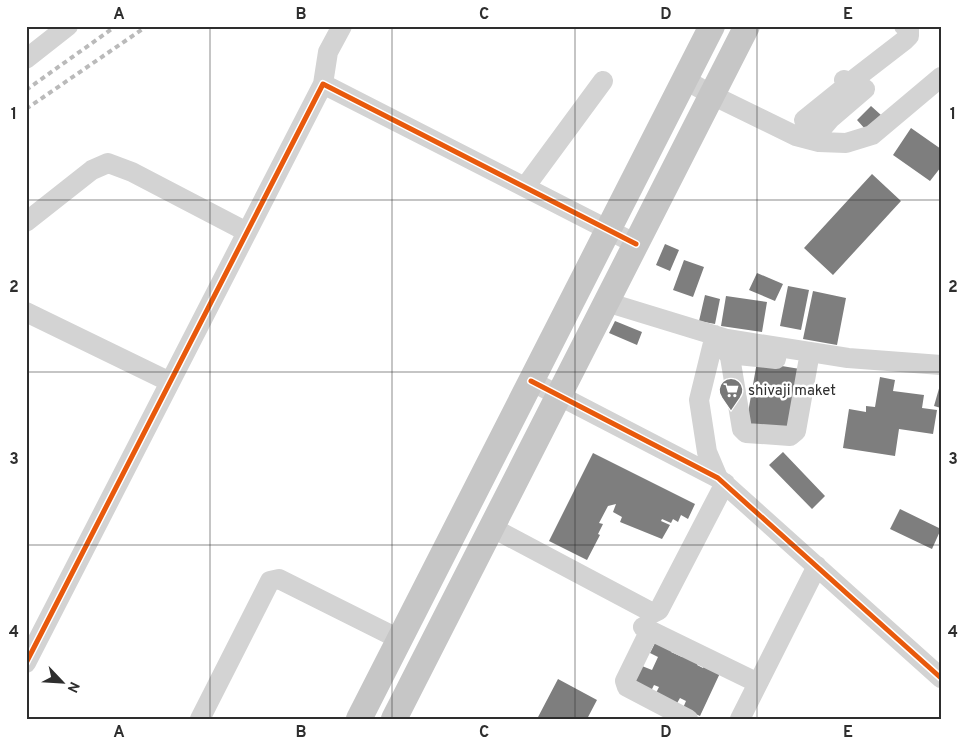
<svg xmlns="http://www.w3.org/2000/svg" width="967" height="745" viewBox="0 0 967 745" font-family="Overpass,sans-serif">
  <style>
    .building { fill: #7e7e7e }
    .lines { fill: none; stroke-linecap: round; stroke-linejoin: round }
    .minor { stroke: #d3d3d3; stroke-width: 20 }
    .major { stroke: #c6c6c6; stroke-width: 26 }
    .rail { stroke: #bababa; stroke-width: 4; stroke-dasharray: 5 4; stroke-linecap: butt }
    .cycleway-casing { stroke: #fff; stroke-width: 8 }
    .cycleway { stroke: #e8590c; stroke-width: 5 }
    .grid { fill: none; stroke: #2e2e2e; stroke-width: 1; stroke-opacity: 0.55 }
    .labels { text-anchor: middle; stroke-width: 5; stroke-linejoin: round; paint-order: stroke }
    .poi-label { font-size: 15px; fill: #2e2e2e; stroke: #fff; text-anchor: start }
    .neatline { fill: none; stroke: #2e2e2e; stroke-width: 2 }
    .grid-label { font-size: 16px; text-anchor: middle; font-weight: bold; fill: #2e2e2e }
  </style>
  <rect width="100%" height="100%" fill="#fff"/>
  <path class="building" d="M871,106l10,9 -15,15 -9,-10z
    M911,128l30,21v18l-11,14 -37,-26z
    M872,174l29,27 -68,74 -29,-27z
    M665,244l14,6 -9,21 -14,-6z
    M684,260l20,7 -11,30 -20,-7z
    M757,273l26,11 -8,17 -26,-11z
    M788,286l21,4 -8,40 -21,-4z
    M813,291l33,7 -9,47 -34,-6z
    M705,295l15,4 -5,25 -16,-3z
    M726,296l41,6 -5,30 -41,-6z
    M615,321l27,11 -5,13 -28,-12z
    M757,362l43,7 -11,62 -43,-7z
    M880,377l15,3 -2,11 31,4 -2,13 15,2 -4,24 -34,-5 -4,27 -52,-8 6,-39 17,3v-6l9,1z
    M940,385h1v23l-7,-2z
    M783,452l42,44 -13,13 -43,-44z
    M593,453l102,51 -7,15 -7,-4 -3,7 -5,-3 -2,4 -9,-4 -1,2 9,4 -8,14 -42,-17 2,-5 -9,-5 3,-8 -8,2 -9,17 4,1 -5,10 2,1 -13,25 -38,-19z
    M900,509l41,20 -9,20 -42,-20z
    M657,639l17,8 -3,5 11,5 1,-4 16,8 -2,4 6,3 3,-5 15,8 -21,45 -17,-8 3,-7 -6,-3 -4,7 -21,-10 4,-8 -5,-2 -3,6 -17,-8 8,-17 10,4 6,-13 -8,-4z
    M558,679l39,21 -10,19h-50z"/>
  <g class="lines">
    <path class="minor" d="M26,59l42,-33
      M684,79l28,16 84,41 23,6 27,1 26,-8 69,-58
      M844,80l2,5 2,-1 57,-44 4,-4v-6l-5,-4
      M323,84l5,-32 14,-26
      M804,120l36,-29 5,2 5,8
      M812,140l18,-21 35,-30
      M525,187l78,-106
      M26,222l66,-52 16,-7 24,9 115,60
      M606,302l121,37 121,19 93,7
      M26,312l144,70
      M715,335l-16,65 8,52 11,26
      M727,339l15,90 4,4 44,3 6,-5 14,-79
      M728,354l48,5
      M531,381l187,97 223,200
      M491,527l162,86 6,-3 66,-127
      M643,627l115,56
      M650,630l-25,51 2,6 61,32
      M26,663l297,-579 313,160
      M200,719l70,-138 9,-2 120,60
      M740,719l77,-153"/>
    <path class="major" d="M359,719l353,-693
      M394,719l353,-693"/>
    <path class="rail" d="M26,90l90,-64
      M26,109l121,-83"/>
    <g class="cycleway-casing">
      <path id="cycleway" d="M531,381l187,97 223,200
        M26,663l297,-579 313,160"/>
    </g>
    <use href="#cycleway" class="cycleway"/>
  </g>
  <path class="grid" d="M210,26v693M392,26v693M575,26v693M757,26v693M26,200h915M26,372h915M26,545h915"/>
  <defs>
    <g id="supermarket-pin" transform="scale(1.25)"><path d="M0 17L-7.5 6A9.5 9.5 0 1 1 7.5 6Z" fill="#777" stroke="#fff"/><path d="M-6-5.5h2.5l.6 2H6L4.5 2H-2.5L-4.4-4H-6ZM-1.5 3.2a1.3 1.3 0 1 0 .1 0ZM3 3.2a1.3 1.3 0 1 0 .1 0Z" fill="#fff"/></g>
  </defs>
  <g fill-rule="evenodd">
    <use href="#supermarket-pin" x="731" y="390"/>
  </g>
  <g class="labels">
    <g class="poi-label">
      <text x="748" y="395">shivaji maket</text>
    </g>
  </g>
  <rect width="967" height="745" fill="none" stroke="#ffffff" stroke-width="55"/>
  <g transform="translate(62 682) rotate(115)" stroke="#ffffff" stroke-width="4" paint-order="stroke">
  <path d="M0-4L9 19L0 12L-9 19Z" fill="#2e2e2e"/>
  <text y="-8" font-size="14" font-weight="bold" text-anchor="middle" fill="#2e2e2e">N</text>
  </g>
  <rect x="28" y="28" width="912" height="690" class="neatline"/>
  <g class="grid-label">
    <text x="119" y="19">A</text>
    <text x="301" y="19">B</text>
    <text x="484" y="19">C</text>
    <text x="666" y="19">D</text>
    <text x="848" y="19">E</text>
    <text x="14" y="119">1</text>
    <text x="953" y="119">1</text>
    <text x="14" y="292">2</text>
    <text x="953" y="292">2</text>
    <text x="14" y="464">3</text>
    <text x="953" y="464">3</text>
    <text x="14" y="637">4</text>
    <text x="953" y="637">4</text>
    <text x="119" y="737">A</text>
    <text x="301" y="737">B</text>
    <text x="484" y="737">C</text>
    <text x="666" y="737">D</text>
    <text x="848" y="737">E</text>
  </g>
</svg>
